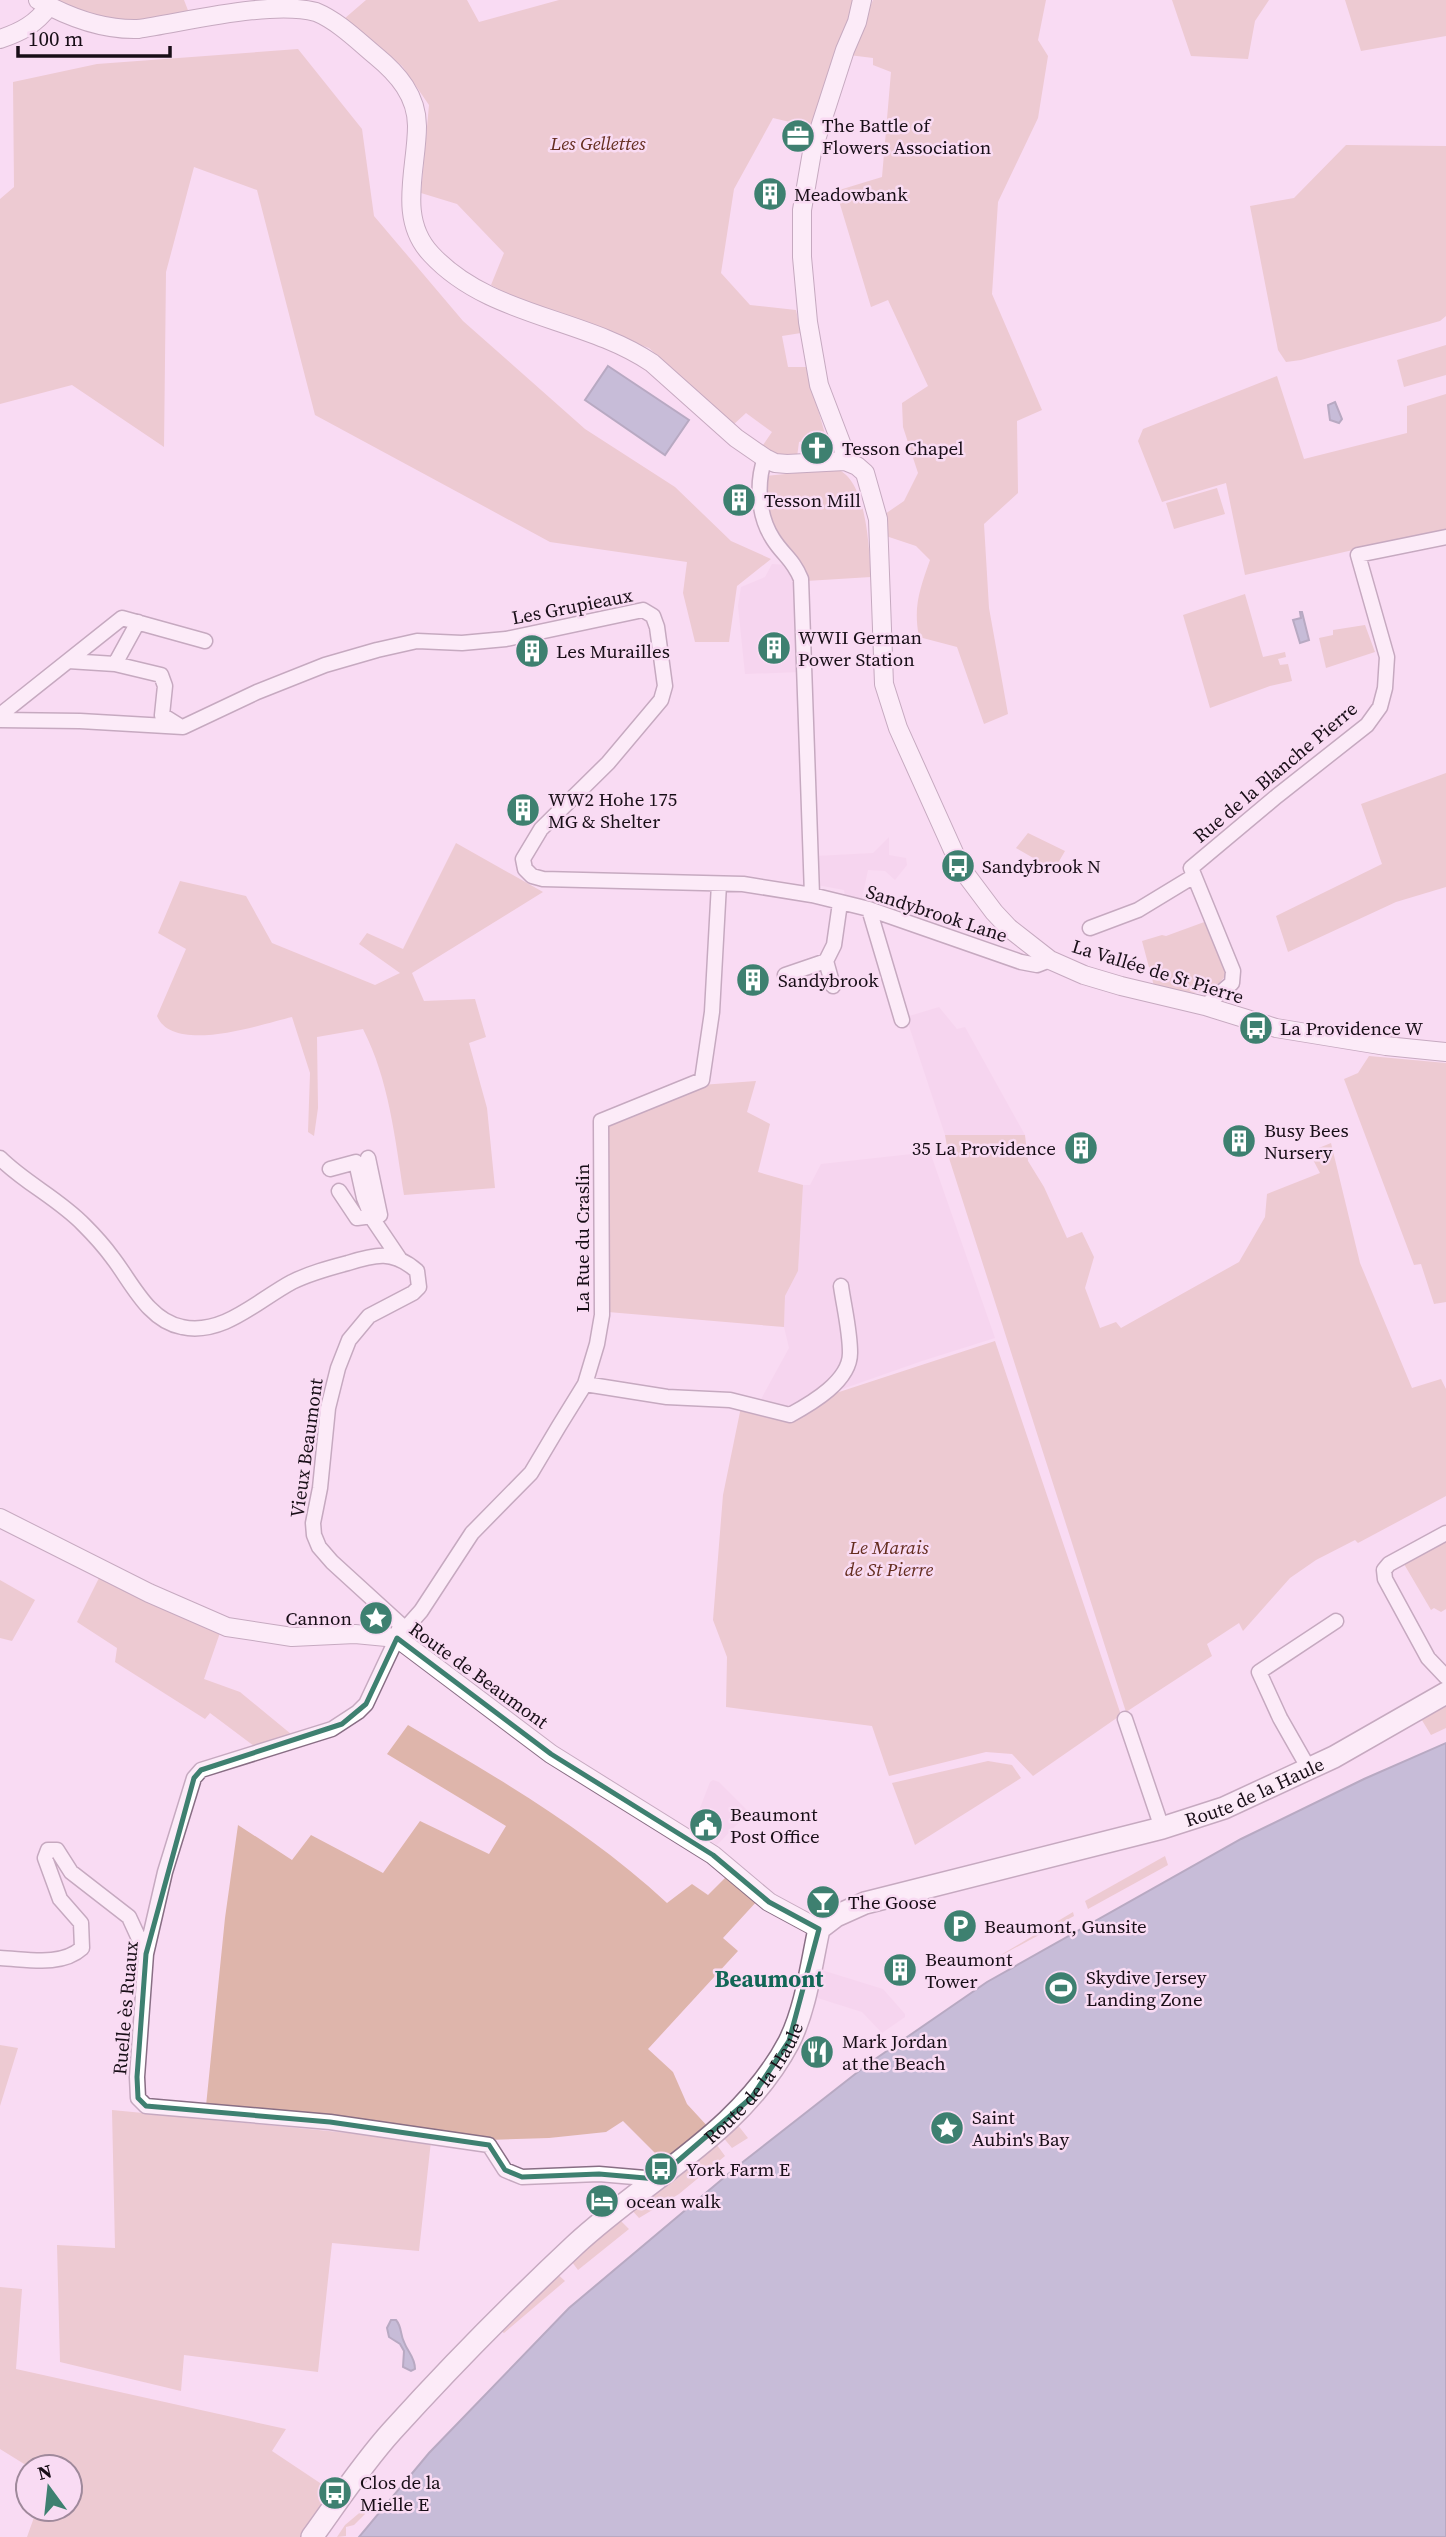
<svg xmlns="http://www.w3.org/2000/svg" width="1446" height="2537" viewBox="0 0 1446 2537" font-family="'Source Serif 4',serif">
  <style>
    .built { fill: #f2ceeb }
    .green { fill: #deb5ab }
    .water { fill: #8a97b9; stroke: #686e88; stroke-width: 2 }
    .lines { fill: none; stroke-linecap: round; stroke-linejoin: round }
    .minor-casing { stroke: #886e84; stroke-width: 17 }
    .major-casing { stroke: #886e84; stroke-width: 20 }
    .highway-casing { stroke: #886e84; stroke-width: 24 }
    .minor { stroke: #fff; stroke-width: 14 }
    .major { stroke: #fff; stroke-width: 18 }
    .highway { stroke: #fff; stroke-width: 21 }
    .marked { fill: none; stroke: #3e8070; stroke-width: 5; stroke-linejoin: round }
    .labels { text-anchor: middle; stroke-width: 5; stroke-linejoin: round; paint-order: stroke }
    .poi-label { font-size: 19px; fill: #180e17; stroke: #f9dbf3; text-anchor: start }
    .park-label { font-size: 19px; font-style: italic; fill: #632c1e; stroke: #f9dbf3 }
    .street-label { font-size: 19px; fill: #180e17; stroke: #f9dbf3 }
    .quarter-label { font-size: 23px; font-weight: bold; fill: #126656; stroke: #f9dbf3 }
  </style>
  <rect width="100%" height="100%" fill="#f9dbf3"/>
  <path class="built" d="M772,564l16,1 7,14 5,93 -55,2 -7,-68 3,-19 24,-10z
    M889,837v18l17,3 1,7 -12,15 -10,-9 -17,-1 -6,28 -6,1 -11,-2 -1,-7 -27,-5 -1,-29 57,-3z
    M939,1007l18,22 8,-2 60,108h-80l-39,-118z
    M930,1152l65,186 -73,23 -131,46 -31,-6 29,-53 -5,-21 1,-31 13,-25 5,-86h7l11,-21z
    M713,1780l6,2 30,30 -32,33 -22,-13 -2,-6 17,-44z
    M815,1968l68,21 22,25v3l-23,16 -20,-21 -54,-17z"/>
  <path class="green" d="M51,0h133l5,13 -49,11 -28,-1z
    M366,0h101l12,22 80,-22h297l-45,127 -38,-9 -39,71 -13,84 29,32 46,5 5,23 -19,3 6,31h18l19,67 -26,8 -2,15h-19l-17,-9 11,-16 -26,-19 -13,12 -84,-77 -116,-40 -42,-23 13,-32 -47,-49 -36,-11 8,-88 -27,-39 -58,-47z
    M873,0h173l-8,40 10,16 -10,62 -40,84 -6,92 50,116 -25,11 1,72 -34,31 5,84 19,106 -24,10 -27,-77 -38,-10c-6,-31 1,-48 11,-77l-14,-14 -30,-10 -1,-22 19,-13 14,-28 -15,-46 -1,-24 26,-17 -40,-86 -17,7 -35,-116 46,-14 9,-105 -18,-7v-7l-24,-3z
    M1172,0h97l-14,21 -7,38 -57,-3z
    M1345,0h101v36l-85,15z
    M298,49l64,80 12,87 89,105 122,108 90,58 56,54 40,18 -34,27 -8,56h-34l-12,-49 4,-31 -137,-20 -235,-127 -58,-225 -63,-23 -28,105 -2,175 -92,-62 -72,19v-205l14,-12 -1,-105 84,-18z
    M1346,145l100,1v170l-6,5 -139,39 -15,2 -8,-12 -28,-144 44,-8z
    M1446,345v30l-42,12 -7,-27z
    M1277,376l27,83 103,-26v-27l39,-12v137l-63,12 -138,32 -19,-92 -64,19 -24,-61 5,-12z
    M837,469c30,12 32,79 34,108l-65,4 -6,-21 -30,-33 -5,-51z
    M1217,488l8,26 -51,15 -8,-26z
    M1245,594l18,63 22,-5 1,5 -8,2 2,6 8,-1 4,17 -22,5 -60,22 -27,-93z
    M1365,625l10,27 -49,16 -7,-30 14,-3v-5z
    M1446,773v114l-50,15 -108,50 -12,-36 106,-52 -21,-60z
    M1028,833l37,18 -11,19 -38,-22z
    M456,843l87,49 -131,81 12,28 51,-2 11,38 -17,6 18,65 8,80 -91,7c-9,-57 -15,-115 -41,-166l-46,8 1,71 -4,28 -6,-4 2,-59 -18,-56c-30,7 -119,38 -135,-1l29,-67 -28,-16 22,-52 66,15 26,47 103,42 25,-12 -41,-29 8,-11 36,16z
    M1207,921l22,49c-18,32 -45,23 -75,16l-12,-45 20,-6 4,1z
    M1369,1056l77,7v239l-12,2 -13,-40 -7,1 -70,-186 14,-6z
    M756,1081l-9,31 23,12 -12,48 45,13 -5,86 -13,25 -1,31 -176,-15 1,-189 92,-38z
    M945,1135h80l3,26 16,26 23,51 15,-6 12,25 -9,31 15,40 16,-6 5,6 118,-66 26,-45 2,-23 53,-21 -11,-21 22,-9 29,120 52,125 29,-9 5,10v107l-88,47 -3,-3 -39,20 -26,18 -47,53 -4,-8 -32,21 5,12 -86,56 -177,-554z
    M995,1341l126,374 -88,61 -21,-22 -26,-2 -97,24 -17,-50 -146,-19 1,-50 -14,-37 10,-125 18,-88 52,13 40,-26z
    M1446,1539v70l-5,3 -7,-4 -3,2 -27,-46z
    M101,1574l120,56 -17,49 36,13 51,42 -37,12 -44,-33 -5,6 -90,-57 2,-14 -40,-26z
    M0,1580l35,20 -23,41 -12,-3z
    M1446,1704v24l-15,7 -11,-18z
    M408,1725c90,53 183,107 259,178l25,-19 16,11 20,-20 30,25 -35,38 15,13 -90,98 25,23 14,32 23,25 -53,43 -2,-19 -32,-32 -17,11 -57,6 -61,2 -123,-21 -159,-13 19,-188 13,-93 54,35 19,-25 72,38 37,-52 69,33 17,-28 -119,-72z
    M988,1761l24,4 9,13 -106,67 -23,-62z
    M1165,1856l3,9 -80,44 -3,-8z
    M1073,1912l1,4 -85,46z
    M0,2045l18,3 -18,58z
    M112,2110l319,31 -12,110 -87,-8 -14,129 -134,-17 -3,36 -121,-29 -3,-117 58,3z
    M737,2124l11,14 -16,10 -10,-12z
    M714,2141l11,15 -46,38 -40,24 -11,-12z
    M616,2216l13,13 -51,41 -9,-12z
    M553,2270l12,11 -61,52 -7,-5z
    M0,2287l22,2 -6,80 270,60 -14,22 63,42 -29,44h-279l10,-28h33v-42h-41l-29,-18z
    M364,2509l1,5 -11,11 -8,2v9l-9,1 8,-12z"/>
  <path class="water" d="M608,366l81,54 -24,35 -80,-55z
    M1335,402l7,17 -3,4 -9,-3 -2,-15z
    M1300,612h2l7,28 -9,3 -7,-23 8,-2z
    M1446,1743v794h-1087l70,-84 140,-145 170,-143 129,-101 119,-82 254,-143 123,-60z
    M391,2320h5c6,7 4,14 8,22 4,11 11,15 11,27l-4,2 -8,-4 1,-16 -4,-7 -11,-7 -2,-9z"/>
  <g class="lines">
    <g class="minor-casing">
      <path id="minor" d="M765,458c-9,25 -7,58 8,81 10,16 20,20 28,40l11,316
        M68,661l47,3 23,-42
        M115,664l46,11 4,11 -3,29 16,10
        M0,715l122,-97 83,23
        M0,720l80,1 103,6 74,-35 68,-27 52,-15 40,-9 45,2 44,-4 137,-29 10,6 4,11 8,59 -4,14 -53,63 -67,66 -18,30 2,10 7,7 11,3 200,5 69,11 57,14 152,53 16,3 13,-5
        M869,909l33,111
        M1090,928l48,-18 56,-34
        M785,975l41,-14
        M833,986l-7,-25 8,-16 6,-42
        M1205,1006l27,-23 1,-12 -42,-103 86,-72 90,-71 13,-18 5,-19 2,-31 -29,-102 88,-18
        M0,1158c25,25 59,41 84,67 10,10 20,21 28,32 19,24 36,64 70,70 41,9 76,-27 110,-45 18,-9 37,-14 56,-19 28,-9 45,-13 69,8l2,16 -6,6 -44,23 -20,24 -11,28 -10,40 -8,80 -7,35 1,12 5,12 13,15 68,62 -3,14
        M330,1169l26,-7 8,36 8,20 27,40
        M339,1191l18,27 23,-3 -12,-57
        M585,1384l82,13 63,3 60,15c22,-12 60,-34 60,-62 0,-22 -6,-46 -9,-67
        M1446,1533l-57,31 -5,6 1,9 43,79 18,19
        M1125,1719l37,109
        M1309,1769l-29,-51 -21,-46 77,-51
        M0,1958c27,1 61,9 82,-10l-1,-25 -21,-24 -15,-41 3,-8h9l14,22 58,45 17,37
        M657,2179l-58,-5 -77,3 -17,-7 -16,-25 -159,-23 -184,-16 -8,-8 -1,-21 9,-123 19,-82 29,-94 7,-8 131,-41 26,-17 8,-8 31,-66 24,-27 51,-78 59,-60 28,-47 26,-42 12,-40 5,-29 -1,-194 101,-41 10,-68 7,-128"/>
    </g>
    <g class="major-casing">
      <path id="major" d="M38,0c30,17 65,30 100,29 48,-7 133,-29 178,-17 22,9 42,29 60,44 22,18 41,40 41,70 0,43 -20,92 14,128 58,63 153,63 221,109l84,75 29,20 10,5 12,1 58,-3 12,5 8,7 13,46 6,165 14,44 63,140 33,44 15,16 41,32 34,15 37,11 84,20 71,22 110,18 60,6
        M0,39c21,-7 36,-15 49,-33
        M845,461l-2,-13 -24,-63 -11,-63 -6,-65v-47l10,-58 33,-102 12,-28 5,-22
        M0,1518l149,75 78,34 65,10 63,-3 42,4 154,116 162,101 56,47 50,27"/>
    </g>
    <g class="highway-casing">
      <g id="highway">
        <path id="s1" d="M312,2537c26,-36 51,-74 80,-106 58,-64 120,-127 183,-186 72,-67 167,-113 214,-203 17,-34 22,-76 30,-113l17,-13 29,-13 297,-75 62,-20 110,-51 112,-64"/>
      </g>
    </g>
    <use href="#minor" class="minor"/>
    <use href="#major" class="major"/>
    <use href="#highway" class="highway"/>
  </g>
  <path d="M0 0H1446V2537H0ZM397,1638l154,116 162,101 56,47 50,27 -30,112 -37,56 -95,82 -58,-5 -77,3 -17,-7 -16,-25 -159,-23 -184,-16 -8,-8 -1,-21 9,-123 48,-176 7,-8 141,-46 24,-20z" fill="#f9dbf3" fill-opacity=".55" fill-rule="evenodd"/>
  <path class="marked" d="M397,1638l154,116 162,101 56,47 50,27 -30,112 -37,56 -95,82 -58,-5 -77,3 -17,-7 -16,-25 -159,-23 -184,-16 -8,-8 -1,-21 9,-123 48,-176 7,-8 141,-46 24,-20z"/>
  <defs>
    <g id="office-disc" transform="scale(1.75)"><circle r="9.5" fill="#3e8070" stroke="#f9dbf3"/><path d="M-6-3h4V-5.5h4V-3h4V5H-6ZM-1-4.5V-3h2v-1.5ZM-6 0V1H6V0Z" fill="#fff"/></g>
    <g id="building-disc" transform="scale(1.75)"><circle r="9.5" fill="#3e8070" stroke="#f9dbf3"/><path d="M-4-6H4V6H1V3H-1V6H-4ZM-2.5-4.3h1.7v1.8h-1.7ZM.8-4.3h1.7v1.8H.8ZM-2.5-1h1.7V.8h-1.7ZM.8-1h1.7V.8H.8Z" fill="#fff"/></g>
    <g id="church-disc" transform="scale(1.75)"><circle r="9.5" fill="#3e8070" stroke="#f9dbf3"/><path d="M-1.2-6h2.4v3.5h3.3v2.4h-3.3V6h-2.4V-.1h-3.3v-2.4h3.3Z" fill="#fff"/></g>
    <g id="bus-disc" transform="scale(1.75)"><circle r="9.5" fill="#3e8070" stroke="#f9dbf3"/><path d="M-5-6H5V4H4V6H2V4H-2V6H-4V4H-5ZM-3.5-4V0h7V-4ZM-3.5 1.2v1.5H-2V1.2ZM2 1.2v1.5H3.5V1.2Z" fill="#fff"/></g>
    <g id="sight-disc" transform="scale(1.75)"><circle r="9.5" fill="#3e8070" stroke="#f9dbf3"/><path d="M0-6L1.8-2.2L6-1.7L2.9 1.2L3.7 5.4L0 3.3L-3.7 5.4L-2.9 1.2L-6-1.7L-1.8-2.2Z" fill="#fff"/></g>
    <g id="civic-disc" transform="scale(1.75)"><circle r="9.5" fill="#3e8070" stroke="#f9dbf3"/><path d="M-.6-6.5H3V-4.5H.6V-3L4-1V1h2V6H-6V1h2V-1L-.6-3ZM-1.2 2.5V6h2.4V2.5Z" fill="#fff"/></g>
    <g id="bar-disc" transform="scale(1.75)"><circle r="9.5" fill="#3e8070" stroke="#f9dbf3"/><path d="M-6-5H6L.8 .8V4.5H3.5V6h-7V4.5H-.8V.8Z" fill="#fff"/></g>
    <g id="parking-disc" transform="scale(1.75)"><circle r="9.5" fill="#3e8070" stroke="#f9dbf3"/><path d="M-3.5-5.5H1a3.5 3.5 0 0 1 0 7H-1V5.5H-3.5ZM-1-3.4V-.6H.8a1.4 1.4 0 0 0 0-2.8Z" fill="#fff"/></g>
    <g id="stadium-disc" transform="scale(1.75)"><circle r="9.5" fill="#3e8070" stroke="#f9dbf3"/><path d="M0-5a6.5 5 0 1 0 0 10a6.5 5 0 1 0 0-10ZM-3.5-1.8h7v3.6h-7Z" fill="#fff"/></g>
    <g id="restaurant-disc" transform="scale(1.75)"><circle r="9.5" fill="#3e8070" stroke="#f9dbf3"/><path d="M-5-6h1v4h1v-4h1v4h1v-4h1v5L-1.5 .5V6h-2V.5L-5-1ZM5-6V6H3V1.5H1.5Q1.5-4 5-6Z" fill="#fff"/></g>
    <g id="hotel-disc" transform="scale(1.75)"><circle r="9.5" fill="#3e8070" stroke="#f9dbf3"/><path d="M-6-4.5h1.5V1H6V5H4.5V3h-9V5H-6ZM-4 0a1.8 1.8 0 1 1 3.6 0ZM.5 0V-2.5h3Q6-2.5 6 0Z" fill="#fff"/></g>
  </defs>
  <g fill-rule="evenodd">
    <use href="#office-disc" x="798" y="136"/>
    <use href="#building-disc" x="770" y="194"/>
    <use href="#church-disc" x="817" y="448"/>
    <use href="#building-disc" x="739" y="500"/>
    <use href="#building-disc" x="774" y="648"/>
    <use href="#building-disc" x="532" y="651"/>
    <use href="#building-disc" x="523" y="810"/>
    <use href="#bus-disc" x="958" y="866"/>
    <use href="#building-disc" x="753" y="980"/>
    <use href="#bus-disc" x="1256" y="1028"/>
    <use href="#building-disc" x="1239" y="1141"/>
    <use href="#building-disc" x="1081" y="1148"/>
    <use href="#sight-disc" x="376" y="1618"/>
    <use href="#civic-disc" x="706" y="1825"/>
    <use href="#bar-disc" x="823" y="1902"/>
    <use href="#parking-disc" x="960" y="1926"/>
    <use href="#building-disc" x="900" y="1970"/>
    <use href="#stadium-disc" x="1061" y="1988"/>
    <use href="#restaurant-disc" x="817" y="2052"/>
    <use href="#sight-disc" x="947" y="2128"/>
    <use href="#bus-disc" x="661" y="2169"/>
    <use href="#hotel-disc" x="602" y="2201"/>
    <use href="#bus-disc" x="335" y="2493"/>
  </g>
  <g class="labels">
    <g class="poi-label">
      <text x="822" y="132">The Battle of<tspan x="822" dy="22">Flowers Association</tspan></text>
      <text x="794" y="201">Meadowbank</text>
      <text x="842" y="455">Tesson Chapel</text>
      <text x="764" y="507">Tesson Mill</text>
      <text x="798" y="644">WWII German<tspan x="798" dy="22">Power Station</tspan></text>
      <text x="556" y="658">Les Murailles</text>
      <text x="548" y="806">WW2 Hohe 175<tspan x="548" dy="22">MG &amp; Shelter</tspan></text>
      <text x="982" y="873">Sandybrook N</text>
      <text x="778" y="987">Sandybrook</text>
      <text x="1280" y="1035">La Providence W</text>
      <text x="1264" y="1137">Busy Bees<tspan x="1264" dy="22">Nursery</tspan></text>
      <text x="1056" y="1155" text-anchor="end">35 La Providence</text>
      <text x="352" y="1625" text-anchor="end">Cannon</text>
      <text x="730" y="1821">Beaumont<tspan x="730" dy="22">Post Office</tspan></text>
      <text x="848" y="1909">The Goose</text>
      <text x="984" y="1933">Beaumont, Gunsite</text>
      <text x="925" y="1966">Beaumont<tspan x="925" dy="22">Tower</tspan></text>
      <text x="1086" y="1984">Skydive Jersey<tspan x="1086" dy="22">Landing Zone</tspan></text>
      <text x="842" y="2048">Mark Jordan<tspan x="842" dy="22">at the Beach</tspan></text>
      <text x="972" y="2124">Saint<tspan x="972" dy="22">Aubin's Bay</tspan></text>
      <text x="686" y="2176">York Farm E</text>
      <text x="626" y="2208">ocean walk</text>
      <text x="360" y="2489">Clos de la<tspan x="360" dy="22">Mielle E</tspan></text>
    </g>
    <g class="park-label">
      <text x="598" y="150">Les Gellettes</text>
      <text x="889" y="1554">Le Marais<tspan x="889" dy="22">de St Pierre</tspan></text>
    </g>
    <g class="street-label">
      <text transform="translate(572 606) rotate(-11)" y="7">Les Grupieaux</text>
      <text transform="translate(1275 772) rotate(-40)" y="7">Rue de la Blanche Pierre</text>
      <text transform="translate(937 913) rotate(18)" y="7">Sandybrook Lane</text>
      <text transform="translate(1158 971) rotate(17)" y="7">La Vallée de St Pierre</text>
      <text transform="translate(582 1238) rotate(-90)" y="7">La Rue du Craslin</text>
      <text transform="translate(306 1448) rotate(-82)" y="7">Vieux Beaumont</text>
      <text transform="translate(479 1675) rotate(36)" y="7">Route de Beaumont</text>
      <text dy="7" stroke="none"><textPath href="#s1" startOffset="1267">Route de la Haule</textPath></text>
      <text transform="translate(125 2008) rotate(-85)" y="7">Ruelle ès Ruaux</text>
      <text dy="7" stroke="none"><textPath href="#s1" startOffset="637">Route de la Haule</textPath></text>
    </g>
    <g class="quarter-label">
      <text x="769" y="1987">Beaumont</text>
    </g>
  </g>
  <g transform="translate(49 2488) rotate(345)"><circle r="33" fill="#f9dbf3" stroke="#9f899b" stroke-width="2"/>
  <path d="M0-5L12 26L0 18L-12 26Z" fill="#3e8070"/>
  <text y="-10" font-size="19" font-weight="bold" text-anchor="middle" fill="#180e17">N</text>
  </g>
  <path d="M18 46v10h152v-10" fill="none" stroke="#180e17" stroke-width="3.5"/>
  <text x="28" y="46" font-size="21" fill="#180e17" stroke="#f9dbf3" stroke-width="5" paint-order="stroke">100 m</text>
</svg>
